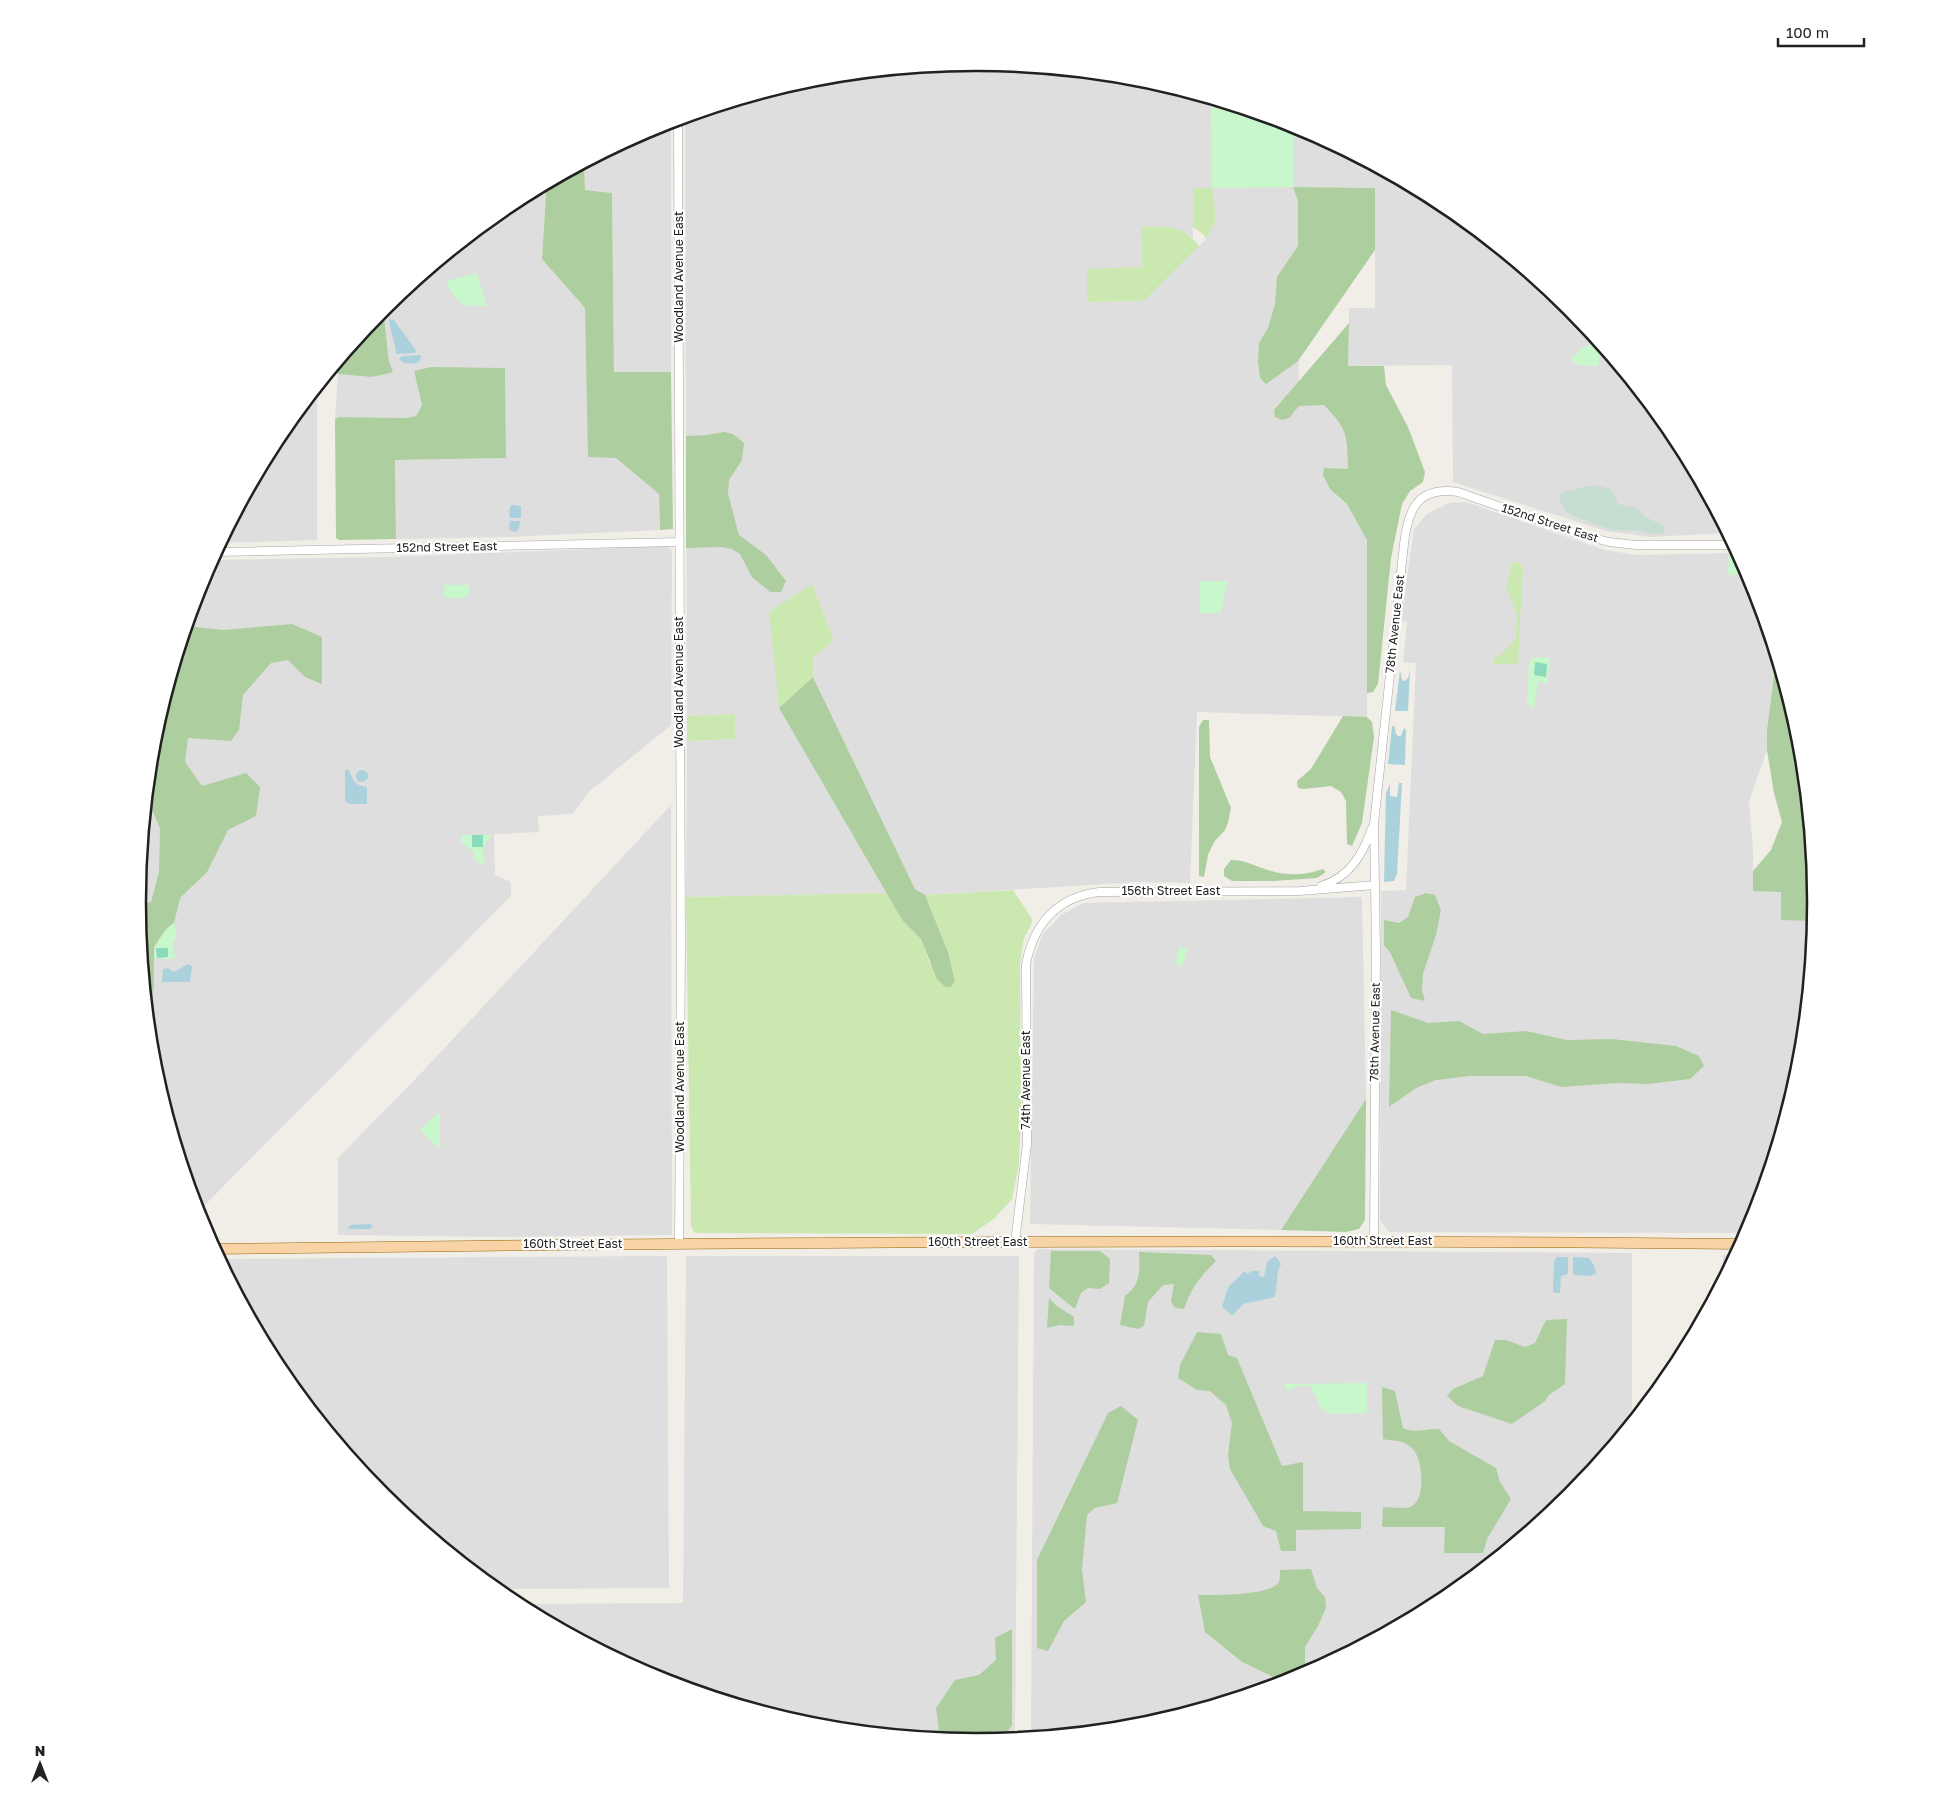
<svg xmlns="http://www.w3.org/2000/svg" width="1953" height="1804" viewBox="0 0 1953 1804" font-family="'Golos Text',sans-serif">
  <style>
    .residential { fill: #dfdede; fill-rule: evenodd }
    .grass { fill: #cce8b1 }
    .forest { fill: #adce9f }
    .wetland { fill: #c6ded2 }
    .park { fill: #c8f7cb }
    .pitch { fill: #8adbbb }
    .water { fill: #abd1dc }
    .lines { fill: none; stroke-linecap: round; stroke-linejoin: round }
    .minor-casing { stroke: #a5a5a5; stroke-width: 9 }
    .major-casing { stroke: #966507; stroke-width: 11 }
    .minor { stroke: #fff; stroke-width: 8 }
    .major { stroke: #f8d3a6; stroke-width: 10 }
    .labels { text-anchor: middle; stroke-width: 4.5; stroke-linejoin: round; paint-order: stroke }
    .street-label { font-size: 12px; fill: #212121; stroke: #fff }
    .rim { fill: none; stroke: #212121; stroke-width: 2.5 }
  </style>
  <rect width="100%" height="100%" fill="#f1eee8"/>
  <path class="residential" d="M976,63l165,16 157,48 145,77 127,105 105,127 51,97 -76,4 -44,-6 -153,-49 -1,-117 -104,1 1,-58h26v-120l-81,-1 4,14 1,205 64,-4 5,179 -1,136 -170,-5 -7,171 -53,-1 -212,13 -10,-6 -102,-212 -1,-92 -33,123 107,185 -200,4 1,-156 49,-2 -1,-25 -48,2 -2,-599 128,-38zM1193,188h18l5,31 -10,20 -62,62 -57,1 1,-33 54,-1 45,-35 6,5z
    M671,122v250h-57l-2,-179 -27,-3 -1,-25 71,-39z
    M545,186l1,8 -4,65 43,49 2,59 29,91 43,36 1,36 -153,7 -111,2 -1,-79 111,-2 -1,-90 -91,3 8,34 -6,11 -9,2 -68,-1 -4,2 3,-45 33,3 21,-6 -3,-9 -6,-54 127,-104z
    M317,388v152l-96,3 58,-108z
    M1466,502l139,48 32,5 100,-2 15,28 24,78 -9,71v20l-18,51 4,49v41l62,1 1,10 -16,164 -48,158 -5,9 -358,-1 -9,-12 1,-329 25,-1 10,-227 -13,-1 4,-40 -6,-1 13,-92 13,-15 22,-11z
    M666,546l6,5 -1,174 -81,66 -18,23 -34,2 1,16 -45,2 1,41 16,7v14l-313,316 -45,-147 -16,-163 16,-164 48,-158 11,-20 175,-3z
    M671,805l1,430 -169,2 -165,-2v-77l86,-88z
    M1362,897l4,202 -85,131 -251,-6 4,-265 8,-24 19,-20 23,-12z
    M1038,1249l594,4v158h7l-69,85 -127,104 -138,74 -63,-12 33,16 2,6 -137,41 -109,11 3,-483z
    M1723,1255h12l-12,23z
    M667,1256l2,332 -173,1 -113,-94 -105,-127 -58,-109z
    M686,1256h333l-4,482 -39,3 -164,-16 -157,-48 -138,-73 166,-1z"/>
  <path class="grass" d="M1193,188h19l4,31 -10,20 -2,-4 -11,-8z
    M1141,227c26,0 41,-3 58,19l-55,55 -57,1v-33l55,-2z
    M1512,562l7,1 4,4 -5,97h-25v-5l8,-4 15,-17 1,-24 -11,-26z
    M812,584l22,57 -21,16v20l-34,31 -10,-96z
    M735,714l1,25 -49,2v-25z
    M1013,890l19,29v4l-8,15 -4,25 1,141 -2,60 -7,35 -17,19 -23,16 -277,-1 -4,-6 -5,-330 200,-4 16,27 19,19 9,25 25,17 -7,-29 -23,-57z"/>
  <path class="forest" d="M584,165l1,25 27,3 2,179h57l2,157 -13,1 -1,-36 -43,-36 -28,-1 -3,-149 -43,-49 4,-65 -1,-8z
    M1293,187l82,1v62l-77,111 -32,23 -6,-6 -2,-17 1,-18 9,-15 7,-24 2,-27 21,-31v-45z
    M383,308l6,54 4,9 -2,2 -20,4 -33,-3 -1,-10z
    M1349,323l-1,43h36l2,19 22,42 17,45 -2,10 -13,9 -8,13 -11,54 -13,126 -5,8 -6,1v-153l-20,-36 -17,-15 -7,-14 1,-7 24,1c-1,-35 0,-39 -24,-64l-25,1 -10,12 -7,2 -7,-3 -1,-7z
    M431,367l74,1 1,90 -111,2 1,79 -57,1 -3,-2 -1,-119 4,-2 68,1 9,-2 6,-11 -8,-34z
    M724,432l9,2 11,9 -2,17 -13,20 -1,14 11,41 27,20 20,26 -5,11h-11l-18,-15 -12,-23 -8,-5 -12,-2 -34,1v-112l21,-1z
    M292,624l30,13v47l-17,-7 -17,-17 -17,3 -28,32 -4,35 -8,11 -43,-3 -3,24 17,24 44,-13 14,14 -4,29 -28,14 -21,42 -27,26 -6,25 -7,5 -13,19v40l-4,26 9,46 -3,16 -3,-10 -16,-161 14,-2 8,-30 1,-44 -7,-16 -7,-2 7,-72 34,-112 36,4z
    M1776,659l24,80 16,163 -2,19 -33,-1v-28l-28,-1v-20l18,-21 11,-28 -8,-29 -7,-43v-20z
    M813,677l102,212 10,6 23,57 7,29 -4,6h-6l-8,-8 -16,-40 -19,-19 -123,-212z
    M1343,716l24,1 5,5 2,15 -12,86 -10,23 -5,-2 -1,-43 -5,-9 -10,-6 -27,3 -6,-1 -1,-7 14,-12z
    M1203,720h6l1,37 21,51 -3,15 -3,7 -11,12 -6,13 -4,22 -5,-1v-149z
    M1231,860c13,0 22,5 34,9 19,7 39,7 58,0l3,3 -9,6 -43,3h-42l-8,-5v-7z
    M1426,893l9,2 6,15 -5,25 -13,39 -1,16 3,11 -14,-3 -21,-46 -6,-7v-25l15,3 9,-6 7,-20z
    M1391,1010l37,13 31,-2 24,13 43,-3 41,9 45,-1 64,7 23,10 5,10 -14,13 -42,5 -31,-1 -56,4 -35,-11h-57l-33,4 -20,8 -27,19z
    M1366,1099l-1,121 -6,9 -13,3 -65,-2z
    M1051,1251h49l10,8 -1,24 -9,6 -12,-1 -7,5 -6,16 -26,-21z
    M1139,1252l72,3 5,6c-17,17 -24,26 -32,48l-9,-1 -4,-7 3,-17 -11,1 -15,17 -4,24 -6,3 -18,-4 5,-29c16,-11 15,-26 14,-44z
    M1049,1298l8,8 17,11v9l-14,-1 -13,3z
    M1567,1319l-2,65 -16,11 -4,6 -33,23 -54,-18 -11,-10 6,-7 30,-13 12,-36h11l19,7 10,-4 11,-23z
    M1197,1332l24,2 7,21 9,3 45,108 21,-4v49l58,1v17l-65,1v21h-15l-5,-20 -13,-5 -33,-57 -2,-14 4,-32 -6,-18 -16,-14 -13,-1 -19,-12 2,-13z
    M1382,1387l13,4 8,37c12,6 23,0 36,1l10,12 47,27 4,14 11,17 -24,40 -4,14h-39l1,-26h-63l1,-20c8,0 20,2 27,0 17,-6 13,-49 2,-59 -8,-8 -19,-7 -29,-9z
    M1121,1406l17,14 -21,83 -22,5 -8,7 -5,54 4,33 -22,19 -16,30 -11,-3v-88l71,-147z
    M1311,1569l6,19 8,9 1,11 -8,18 -13,21v24l2,2 -10,5 -20,6 -2,-6 -33,-16 -37,-30 -7,-37c15,0 73,1 81,-13 1,-3 1,-9 1,-12z
    M1012,1629v96l-10,14 -26,2 -36,-3 -4,-30 19,-28 24,-5 17,-15 -1,-22z"/>
  <path class="wetland" d="M1594,485c18,3 17,3 24,19l19,4 9,9 18,9 1,3 -1,4 -12,1 -10,-3 -30,-1 -37,-13 -10,-6 -6,-12 1,-4 3,-3z"/>
  <path class="park" d="M1211,100l82,25v62l-81,1z
    M477,273l10,33c-27,0 -29,0 -41,-25z
    M1597,341l2,2v23l-23,-1 -5,-7 11,-9z
    M1729,553h8l7,13 -9,10 -7,-2z
    M1200,581h27l-6,32h-21z
    M444,585h25v9l-5,4h-20z
    M1535,657l15,1 -3,25 -9,-1 -4,27 -3,-1 -4,-5 2,-42z
    M461,835h31l-9,12 1,18 -9,-4 -1,-9 -12,-9z
    M174,923l3,13c-6,8 -5,14 0,23h-23c0,-15 8,-27 20,-36z
    M1179,947l8,2 -5,17 -7,-1z
    M440,1113v33l-3,1 -17,-17 12,-12z
    M1367,1383v30l-35,1 -11,-5 -10,-23h-13l-11,5 -3,-7z"/>
  <path class="pitch" d="M1535,662l12,2 -1,13 -12,-2z
    M472,835h11v12h-11z
    M156,948h12v9l-11,1z"/>
  <path class="water" d="M389,319l5,1 22,30 -1,3 -19,1c-1,-13 -6,-22 -7,-35z
    M421,355l-1,6c-6,4 -16,4 -21,-2l3,-3z
    M511,505l10,1v12h-11l-1,-7z
    M510,521h10l-1,7 -3,4 -7,-2z
    M1400,670l2,10 3,1 3,-3 2,-8 -2,41h-13z
    M1394,725l2,9 2,2h3l3,-8 2,2 -1,35 -17,-1 4,-37z
    M345,770h4c4,11 5,15 18,17v17h-16l-6,-2z
    M356 776a6 6 0 1 1 12 0a6 6 0 1 1-12 0Z
    M1399,783h3l-5,91 -3,7 -10,1 2,-89 4,-9v12l7,1z
    M188,964l4,2 -2,16h-28l1,-13 5,-1 6,4z
    M370,1224l3,2 -3,3h-22l2,-4z
    M1275,1256l6,8 -3,7 -3,26 -32,7 -11,12 -10,-10 7,-20 16,-15 2,3 5,-3h7v5l5,1 3,-15z
    M1557,1257h11v17l-7,2 -1,17h-6l-1,-2 1,-29z
    M1573,1257l16,1 6,9 1,7 -8,2 -15,-1z"/>
  <g class="lines">
    <g class="minor-casing">
      <path id="minor" d="M678,119l3,825 -2,300
        M216,552l463,-10
        M1321,886c29,-9 42,-32 51,-58
        M1374,1240l2,-290 -2,-126 30,-280c4,-34 13,-58 54,-52l120,42 31,8 27,3h97
        M1015,1242l12,-98 -1,-180c8,-40 31,-67 73,-72l201,-1 75,-6"/>
    </g>
    <g class="major-casing">
      <path id="major" d="M215,1249c508,-7 1017,-10 1526,-5"/>
    </g>
    <use href="#minor" class="minor"/>
    <use href="#major" class="major"/>
  </g>
  <g class="labels">
    <g class="street-label">
      <text transform="translate(679 277) rotate(-90)" y="4">Woodland Avenue East</text>
      <text transform="translate(1550 523) rotate(18)" y="4">152nd Street East</text>
      <text transform="translate(447 547) rotate(-1)" y="4">152nd Street East</text>
      <text transform="translate(1395 624) rotate(-84)" y="4">78th Avenue East</text>
      <text transform="translate(679 682) rotate(-90)" y="4">Woodland Avenue East</text>
      <text x="1171" y="895">156th Street East</text>
      <text transform="translate(1375 1032) rotate(-89)" y="4">78th Avenue East</text>
      <text transform="translate(1026 1080) rotate(-90)" y="4">74th Avenue East</text>
      <text transform="translate(680 1087) rotate(-90)" y="4">Woodland Avenue East</text>
      <text x="1383" y="1245">160th Street East</text>
      <text x="978" y="1246">160th Street East</text>
      <text x="573" y="1248">160th Street East</text>
    </g>
  </g>
  <path d="M0 0H1953V1804H0ZM976 71H977A830 830 0 0 1 1807 901V903A830 830 0 0 1 977 1733H976A830 830 0 0 1 146 903V901A830 830 0 0 1 976 71Z" fill="#fff" fill-rule="evenodd"/>
  <path class="rim" d="M976 71H977A830 830 0 0 1 1807 901V903A830 830 0 0 1 977 1733H976A830 830 0 0 1 146 903V901A830 830 0 0 1 976 71Z"/>
  <g transform="translate(40 1764)" stroke="#ffffff" stroke-width="4" paint-order="stroke">
  <path d="M0-4L9 19L0 12L-9 19Z" fill="#212121"/>
  <text y="-8" font-size="14" font-weight="bold" text-anchor="middle" fill="#212121">N</text>
  </g>
  <path d="M1778 38v8h86v-8" fill="none" stroke="#212121" stroke-width="2.5"/>
  <text x="1786" y="38" font-size="15" fill="#212121" stroke="#ffffff" stroke-width="4" paint-order="stroke">100 m</text>
</svg>
